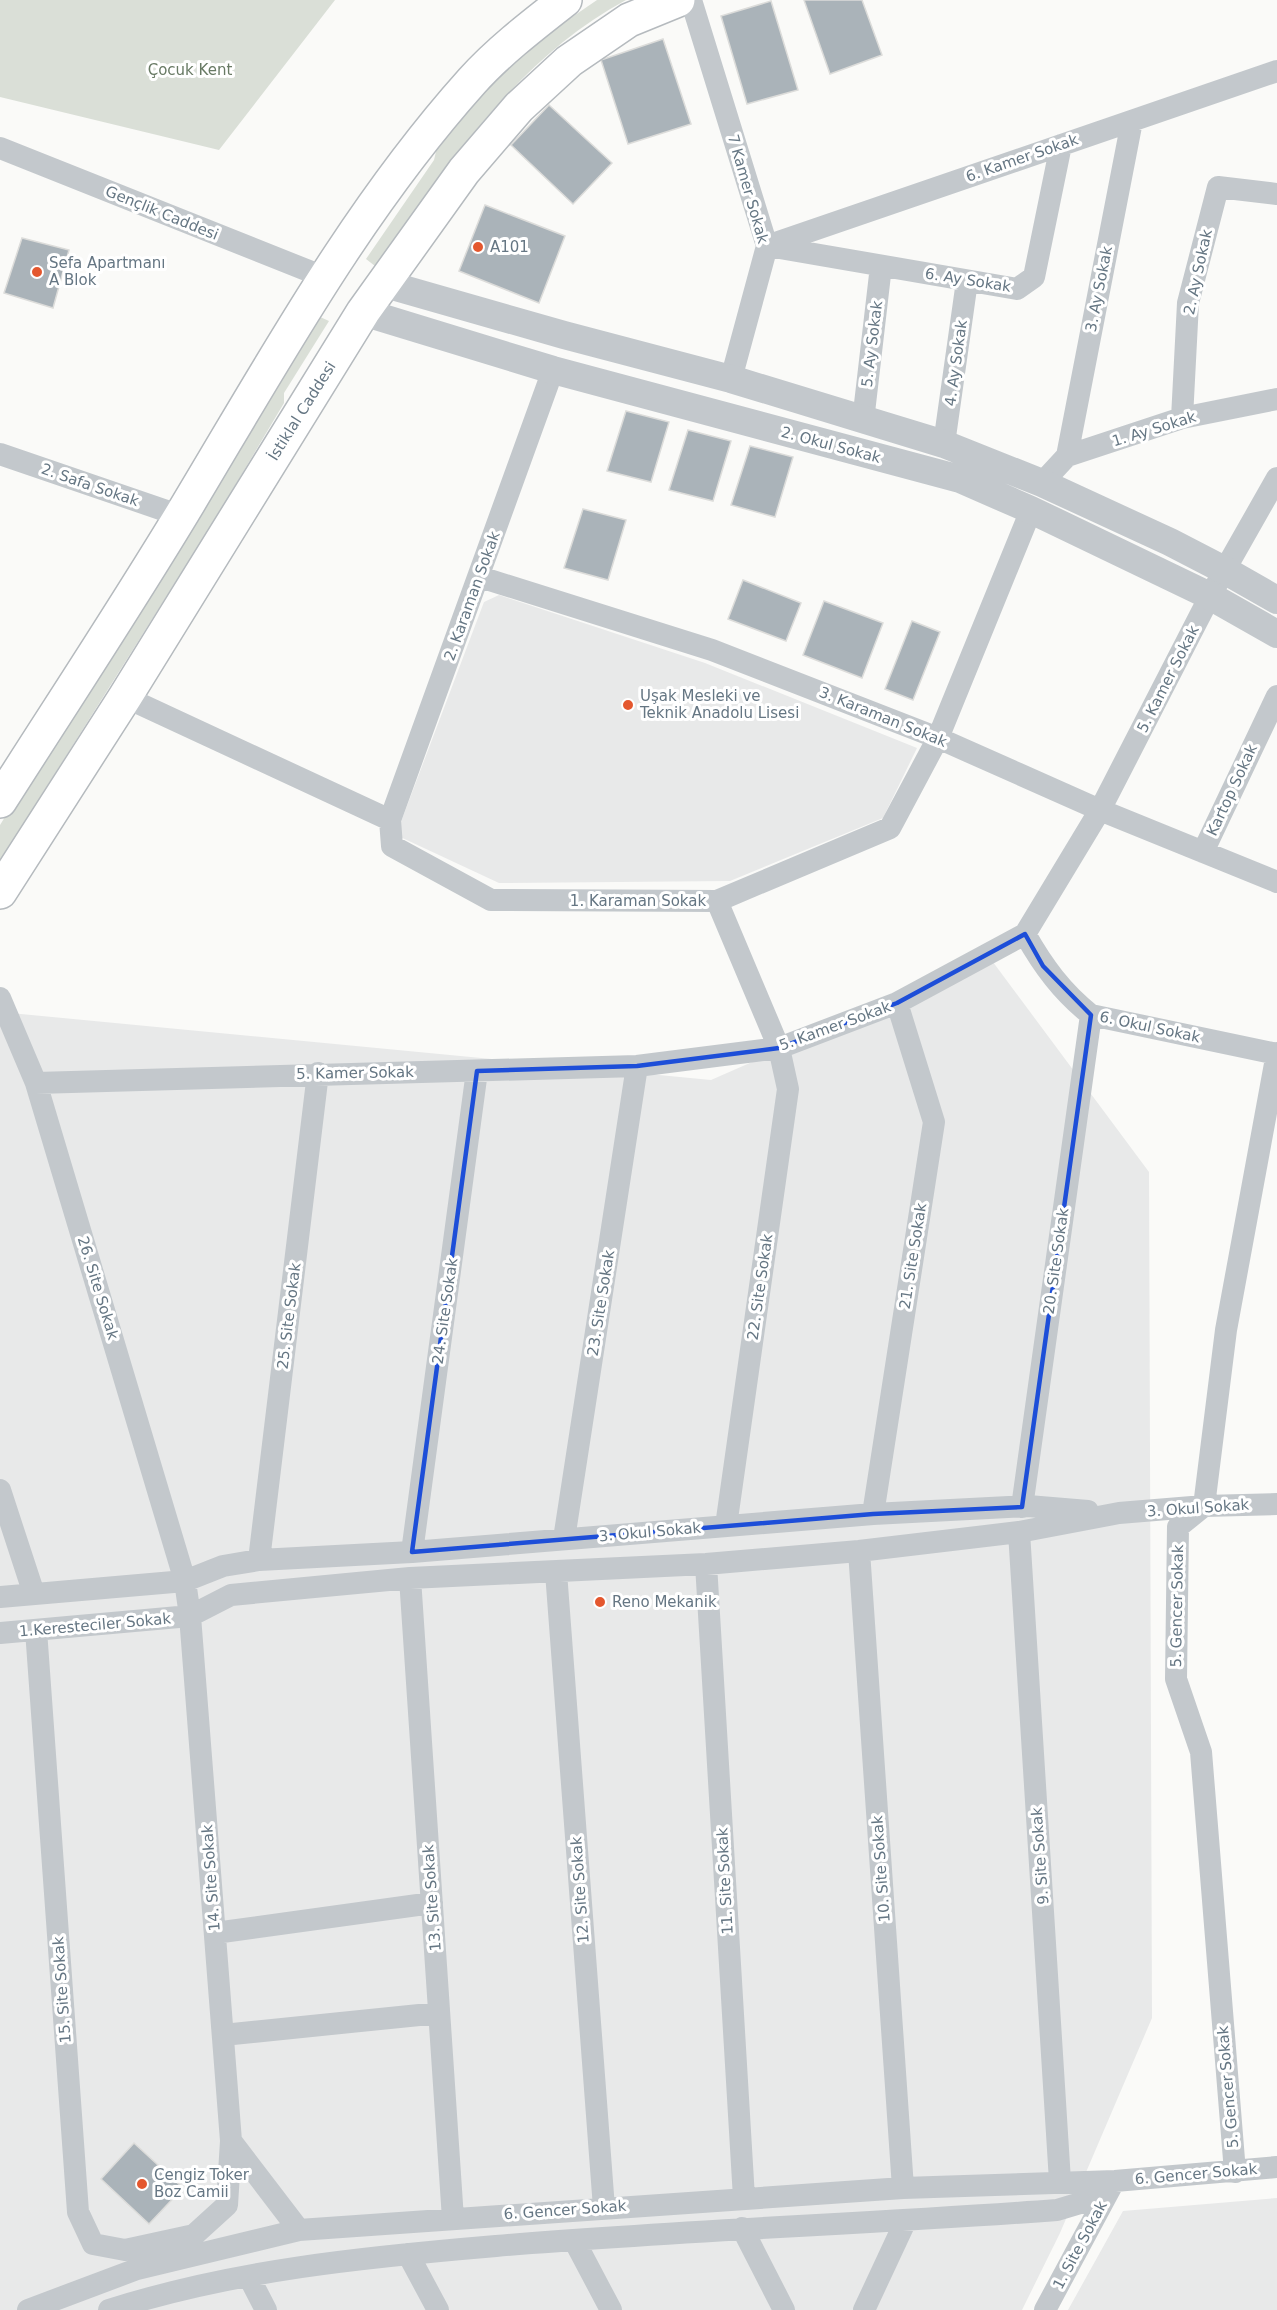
<svg xmlns="http://www.w3.org/2000/svg" width="1277" height="2310" viewBox="0 0 1277 2310" font-family="'DejaVu Sans',sans-serif">
  <style>
    .built { fill: #e8e9e9 }
    .green { fill: #dadfd7 }
    .building { fill: #aab3b9; stroke: #dcdcda; stroke-width: 1.5 }
    .lines { fill: none; stroke-linecap: round; stroke-linejoin: round }
    .primary-casing { stroke: #b5babe; stroke-width: 36 }
    .minor { stroke: #c3c8cc; stroke-width: 22 }
    .tertiary { stroke: #c3c8cc; stroke-width: 28 }
    .primary { stroke: #fff; stroke-width: 33 }
    .marked { fill: none; stroke: #1d4ed8; stroke-width: 4.5; stroke-linejoin: round }
    .poi-dot { fill: #e4572e; stroke: #fff; stroke-width: 2 }
    .labels { text-anchor: middle; stroke-width: 6; stroke-linejoin: round; paint-order: stroke }
    .park-label { font-size: 15px; fill: #687a64; stroke: #fff }
    .street-label { font-size: 15px; fill: #657683; stroke: #fff }
    .poi-label { font-size: 15px; fill: #657683; stroke: #fff; text-anchor: start }
  </style>
  <rect width="100%" height="100%" fill="#fafaf8"/>
  <path class="built" d="M499,595l206,68 212,85 -34,70 -153,63 -231,2 -103,-48 88,-233z
    M990,958l159,214 3,846 -92,215 -38,77h-1022v-1298l711,68z
    M1277,2198v112h-209l55,-99z"/>
  <path class="green" d="M0,0h335l-116,150 -219,-53z
    M597,0h29c-110,59 -180,168 -251,266l-9,-7 68,-99 4,-17 69,-78 36,-28z
    M318,316l11,5 -45,72v10l-67,113 -217,345v-36z"/>
  <path class="building" d="M804,0h58l20,55 -52,19z
    M771,1l27,89 -51,14 -26,-88z
    M663,39l28,85 -63,20 -27,-84z
    M549,105l63,58 -39,41 -62,-59z
    M485,205l80,31 -26,67 -80,-32z
    M22,238l47,12 -16,58 -49,-15z
    M626,411l43,11 -18,60 -44,-11z
    M688,430l43,11 -18,60 -44,-11z
    M750,446l43,11 -18,60 -44,-12z
    M583,509l43,11 -18,60 -44,-12z
    M743,580l58,23 -15,38 -58,-22z
    M824,601l59,22 -21,55 -59,-23z
    M912,621l28,11 -27,68 -28,-11z
    M134,2143l49,45 -34,36 -48,-45z"/>
  <g class="lines">
    <g class="primary-casing">
      <path id="primary" d="M0,801c63,-99 128,-197 188,-297 87,-145 170,-296 284,-423 27,-30 61,-56 93,-81
        M0,892l125,-195 238,-385 101,-141 55,-64 50,-46 60,-41 49,-20"/>
    </g>
    <path class="minor" d="M691,0l76,246 -36,133
      M0,148l324,129
      M767,246l510,-175
      M768,246l249,43 17,-12 27,-132
      M1182,418l6,-115 30,-116 59,7
      M863,421l18,-155
      M944,444l23,-163
      M0,454l181,62
      M1067,456l65,-335
      M1042,483l25,-27 115,-38 95,-19
      M480,577l232,73 226,88 162,72 177,72
      M125,697l265,123 2,26 99,54 226,1 173,-73 48,-90 93,-228
      M390,820l163,-450
      M1203,852l74,-156
      M717,901l62,147 9,41 -62,437
      M1025,934c18,32 37,58 66,81l186,39
      M0,998l36,85 149,498 5,35 41,525 -4,64 -33,30
      M36,1083l601,-17 142,-18 118,-45 128,-69 75,-124 110,-214 67,-118
      M0,1490l34,104
      M1022,1507l69,-492
      M873,1514l61,-392 -37,-119
      M1019,1532l41,649
      M564,1539l73,-473
      M859,1551l44,637
      M412,1552l65,-481
      M259,1560l59,-487
      M706,1564l38,634
      M556,1572l48,636
      M410,1578l43,641
      M0,1597l185,-16 38,-15 36,-6 153,-8 461,-38 155,-8 60,5
      M36,1630l42,582 15,32 32,6 69,-15
      M0,1633l190,-17 41,-21 179,-17 296,-14 153,-13 160,-19 100,-19 85,-7 73,-2
      M215,1933l217,-30
      M223,2035l216,-22
      M231,2141l68,89
      M1235,2172l-34,-420 -25,-73 2,-152 26,-21 22,-176 51,-277
      M742,2228l42,82
      M574,2240l37,70
      M408,2254l30,56
      M249,2277l17,33
      M28,2310l109,-41 162,-39 604,-42 212,-7 162,-14
      M109,2310c125,-40 257,-53 387,-64 187,-16 374,-22 561,-36l30,-9 28,-20
      M864,2310l42,-90
      M1045,2310l66,-123"/>
    <path class="tertiary" d="M382,283l182,52 167,44 213,65 98,39 128,59 56,29 51,29
      M363,312l190,58 407,109 71,31 179,86 67,38"/>
    <use href="#primary" class="primary"/>
  </g>
  <path class="marked" d="M1025,934l18,32 48,49 -69,492 -149,7 -461,38 65,-481 160,-5 142,-18 118,-45z"/>
  <g class="poi-dot">
    <circle cx="478" cy="247" r="6"/>
    <circle cx="37" cy="272" r="6"/>
    <circle cx="628" cy="705" r="6"/>
    <circle cx="600" cy="1602" r="6"/>
    <circle cx="142" cy="2184" r="6"/>
  </g>
  <g class="labels">
    <g class="park-label">
      <text x="190" y="75">Çocuk Kent</text>
    </g>
    <g class="street-label">
      <text transform="translate(1022 158) rotate(-19)" y="5">6. Kamer Sokak</text>
      <text transform="translate(748 189) rotate(74)" y="5">7 Kamer Sokak</text>
      <text transform="translate(162 213) rotate(22)" y="5">Gençlik Caddesi</text>
      <text transform="translate(1198 272) rotate(-78)" y="5">2. Ay Sokak</text>
      <text transform="translate(968 280) rotate(9)" y="5">6. Ay Sokak</text>
      <text transform="translate(1099 289) rotate(-79)" y="5">3. Ay Sokak</text>
      <text transform="translate(872 344) rotate(-83)" y="5">5. Ay Sokak</text>
      <text transform="translate(956 363) rotate(-82)" y="5">4. Ay Sokak</text>
      <text transform="translate(302 411) rotate(-58)" y="5">İstiklal Caddesi</text>
      <text transform="translate(1154 429) rotate(-17)" y="5">1. Ay Sokak</text>
      <text transform="translate(831 445) rotate(15)" y="5">2. Okul Sokak</text>
      <text transform="translate(90 485) rotate(19)" y="5">2. Safa Sokak</text>
      <text transform="translate(472 596) rotate(-70)" y="5">2. Karaman Sokak</text>
      <text transform="translate(1168 679) rotate(-63)" y="5">5. Kamer Sokak</text>
      <text transform="translate(883 717) rotate(22)" y="5">3. Karaman Sokak</text>
      <text transform="translate(1232 790) rotate(-65)" y="5">Kartop Sokak</text>
      <text x="638" y="906">1. Karaman Sokak</text>
      <text transform="translate(835 1026) rotate(-20)" y="5">5. Kamer Sokak</text>
      <text transform="translate(1150 1027) rotate(12)" y="5">6. Okul Sokak</text>
      <text transform="translate(355 1073) rotate(-1)" y="5">5. Kamer Sokak</text>
      <text transform="translate(913 1256) rotate(-81)" y="5">21. Site Sokak</text>
      <text transform="translate(1056 1261) rotate(-82)" y="5">20. Site Sokak</text>
      <text transform="translate(760 1287) rotate(-82)" y="5">22. Site Sokak</text>
      <text transform="translate(98 1288) rotate(73)" y="5">26. Site Sokak</text>
      <text transform="translate(601 1303) rotate(-81)" y="5">23. Site Sokak</text>
      <text transform="translate(445 1311) rotate(-82)" y="5">24. Site Sokak</text>
      <text transform="translate(289 1316) rotate(-83)" y="5">25. Site Sokak</text>
      <text transform="translate(1198 1508) rotate(-4)" y="5">3. Okul Sokak</text>
      <text transform="translate(650 1532) rotate(-5)" y="5">3. Okul Sokak</text>
      <text transform="translate(1177 1606) rotate(-89)" y="5">5. Gencer Sokak</text>
      <text transform="translate(95 1625) rotate(-5)" y="5">1.Keresteciler Sokak</text>
      <text transform="translate(1040 1856) rotate(-94)" y="5">9. Site Sokak</text>
      <text transform="translate(881 1869) rotate(-94)" y="5">10. Site Sokak</text>
      <text transform="translate(211 1878) rotate(-94)" y="5">14. Site Sokak</text>
      <text transform="translate(725 1881) rotate(-93)" y="5">11. Site Sokak</text>
      <text transform="translate(580 1890) rotate(-94)" y="5">12. Site Sokak</text>
      <text transform="translate(432 1898) rotate(-94)" y="5">13. Site Sokak</text>
      <text transform="translate(62 1990) rotate(-94)" y="5">15. Site Sokak</text>
      <text transform="translate(1228 2087) rotate(-95)" y="5">5. Gencer Sokak</text>
      <text transform="translate(1196 2174) rotate(-5)" y="5">6. Gencer Sokak</text>
      <text transform="translate(565 2210) rotate(-4)" y="5">6. Gencer Sokak</text>
      <text transform="translate(1080 2245) rotate(-62)" y="5">1. Site Sokak</text>
    </g>
    <g class="poi-label">
      <text x="490" y="252">A101</text>
      <text x="49" y="268">Sefa Apartmanı<tspan x="49" dy="17">A Blok</tspan></text>
      <text x="640" y="701">Uşak Mesleki ve<tspan x="640" dy="17">Teknik Anadolu Lisesi</tspan></text>
      <text x="612" y="1607">Reno Mekanik</text>
      <text x="154" y="2180">Cengiz Toker<tspan x="154" dy="17">Boz Camii</tspan></text>
    </g>
  </g>
</svg>
